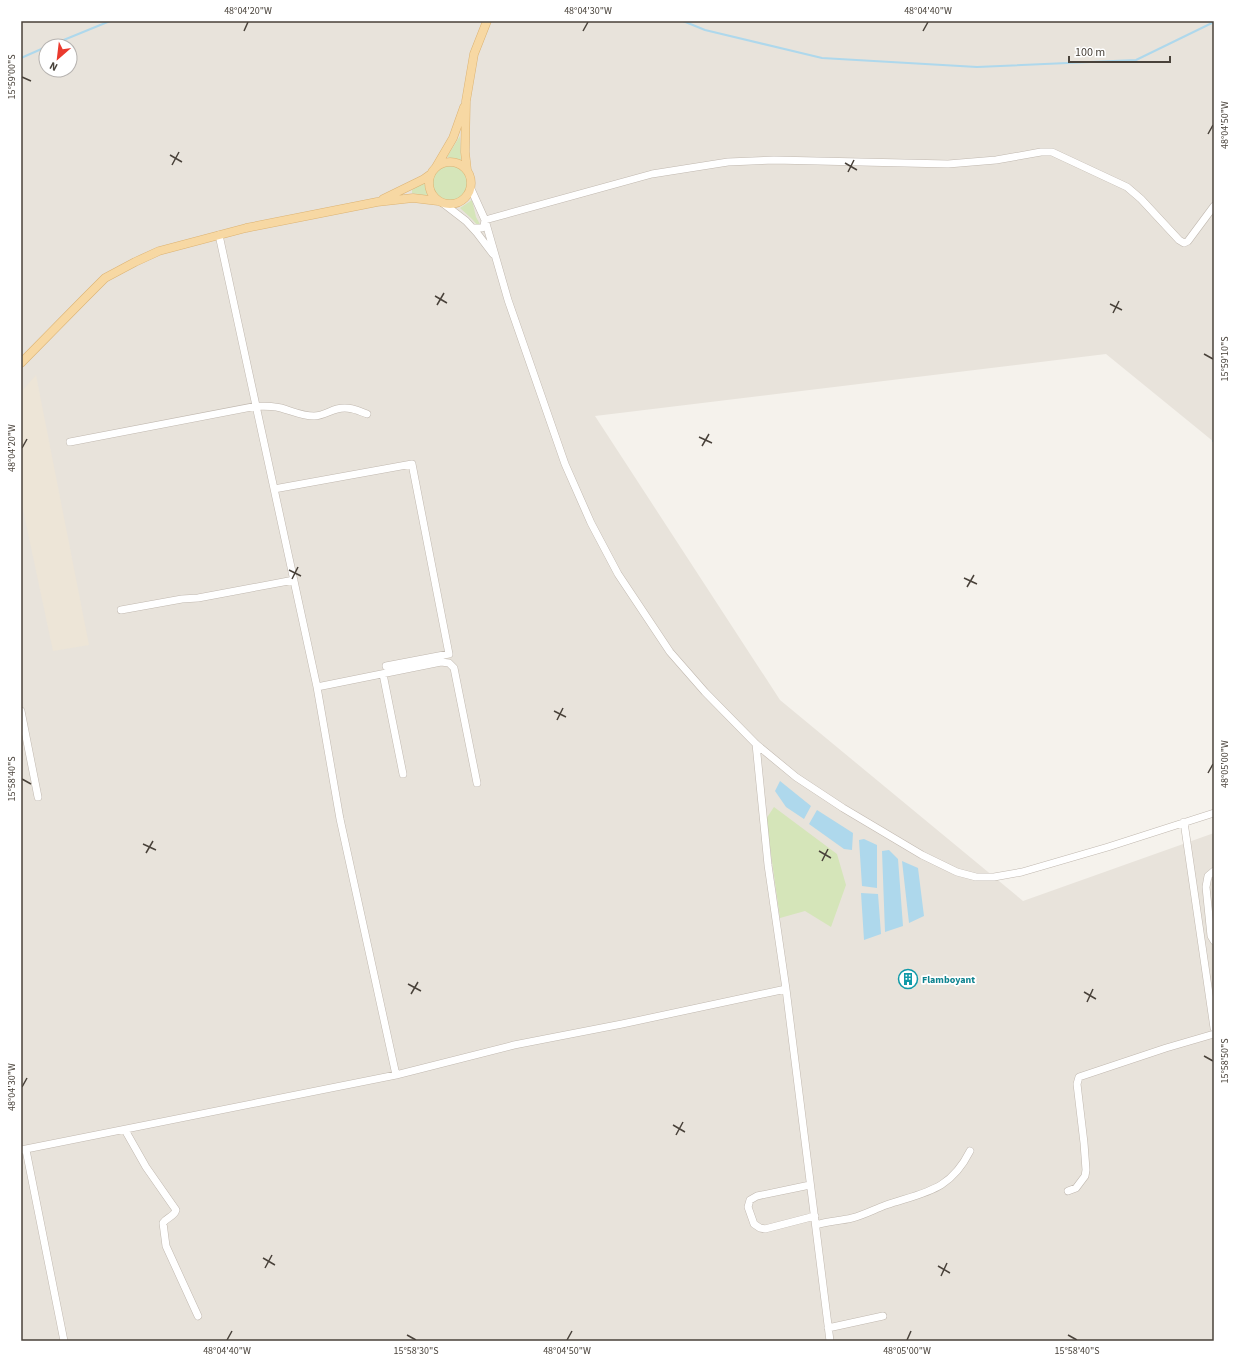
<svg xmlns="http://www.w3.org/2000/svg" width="1235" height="1362" viewBox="0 0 1235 1362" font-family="'Source Sans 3',sans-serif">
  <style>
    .residential { fill: #e8e3db; fill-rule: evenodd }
    .education { fill: #ede5d7 }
    .green { fill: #d5e5b9 }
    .water { fill: #aed8ec }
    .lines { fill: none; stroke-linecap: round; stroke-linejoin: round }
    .stream { stroke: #aed8ec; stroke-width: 2 }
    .minor-casing { stroke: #c0b8af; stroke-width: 8 }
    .major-casing { stroke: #dcb373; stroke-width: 9 }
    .minor { stroke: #fff; stroke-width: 7 }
    .major { stroke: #f7d8a3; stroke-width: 8 }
    .ticks { fill: none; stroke: #49423a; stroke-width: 1.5 }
    .labels { text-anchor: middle; stroke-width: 3.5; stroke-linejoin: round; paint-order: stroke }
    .culture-label { font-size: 10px; font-weight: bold; fill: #0d838f; stroke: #fff; text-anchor: start }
    .neatline { fill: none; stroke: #49423a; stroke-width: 1.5 }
    .ticks-label { font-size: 10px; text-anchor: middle; fill: #49423a }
  </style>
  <rect width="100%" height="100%" fill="#f5f2ec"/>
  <path class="residential" d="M21,21h1193v421l-108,-88 -511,62 185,284 243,201 191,-68v508h-1193zM46,46h24v24h-24z"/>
  <path class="education" d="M36,375l53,270 -36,6 -32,-151v-108z"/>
  <path class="green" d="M460,136l1,24 -14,-3z
    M432 184a18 18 0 1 1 36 0a18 18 0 1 1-36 0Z
    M424,182l4,14 -16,-3v-3z
    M472,200l4,17 5,9 -2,1 -7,-8 -12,-11z
    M774,807l63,47 9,31 -15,42 -26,-16 -25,7 -14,-99z"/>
  <path class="water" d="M780,781l31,25 -7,13 -18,-12 -11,-16z
    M817,810l36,23 -1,17 -8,-1 -35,-25z
    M864,839l13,6v43l-15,-2 -3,-46z
    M889,850l9,9 5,67 -18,6 -3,-81z
    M902,861l16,7 6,48 -15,7z
    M861,893l17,1 3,40 -17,6z"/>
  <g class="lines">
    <path class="stream" d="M683,21l22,9 117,28 155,9 159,-7 78,-38
      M49,46l61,-25
      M21,58l25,-11
      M1213,441h1"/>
    <g class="minor-casing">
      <path id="minor" d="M471,189l14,31 23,80 57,164 26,59 27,51 52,78 35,40 51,52 40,33 47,31 79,47 35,17 19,5h18l28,-5 86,-25 106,-34
        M444,204l22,17 11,12 16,21
        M473,228h9l2,-2 1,-6 167,-46 76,-12 46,-2 174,4 48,-4 45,-8h11l75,35 14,12 38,41 5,3 4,-2 26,-35
        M219,235l98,452 23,132 56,256
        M70,442l187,-36c8,0 16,0 24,2 11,3 21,8 33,8 9,0 15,-5 23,-7 11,-3 20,1 30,5
        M274,489l138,-25 37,190 -63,12
        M121,610l61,-11 16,-1 96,-18
        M383,674l20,100
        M317,687l124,-25 8,1 5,5 23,115
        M21,711l17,86
        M756,744l12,121 18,124 44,352
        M1184,822l30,206
        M1214,871l-6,5 -2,11 5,49 3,5
        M125,1130l21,37 30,43c-2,7 -9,7 -13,13l3,23 32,70
        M21,1150l375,-75 118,-30 108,-21 164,-35
        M26,1150l38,191
        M810,1185l-53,11 -7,4 -2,7 6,17 6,4 5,1 50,-13
        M1068,1191l8,-3 9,-12 1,-6 -2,-27 -7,-59 2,-7 87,-29 48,-14
        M816,1225c12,-4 24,-4 36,-7 12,-3 23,-9 34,-13 39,-13 64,-14 84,-54
        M828,1328l55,-12"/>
    </g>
    <g class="major-casing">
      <path id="major" d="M429 183a21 21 0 1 1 42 0a21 21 0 1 1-42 0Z
        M436,167l17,-29 11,-31
        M467,170l-2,-18 1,-51 8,-47 13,-33
        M383,199l41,-20 7,-5
        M21,363l64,-65 20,-20 30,-16 24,-11 87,-23 131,-26 36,-4 25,3"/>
    </g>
    <use href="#minor" class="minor"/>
    <use href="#major" class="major"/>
  </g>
  <path class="ticks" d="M244,31l4,-9M583,31l5,-9M923,31l5,-9M22,77l9,4M1208,134l5,-9M170,155l12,7M845,163l12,7M172,165l7,-13M848,172l6,-12M435,296l12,7M1110,304l12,6M437,305l7,-12M1113,313l6,-12M1204,354l9,5M699,437l13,6M702,446l7,-12M22,448l5,-9M289,570l12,6M964,578l13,6M292,579l6,-12M967,587l7,-12M554,711l12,6M557,720l6,-12M1208,773l5,-9M22,779l9,5M143,844l13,6M819,851l12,7M146,853l7,-12M822,861l6,-12M408,984l13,7M1084,992l12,7M411,994l7,-12M1087,1002l6,-13M1204,1056l9,5M22,1087l5,-9M673,1125l12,7M676,1135l7,-13M263,1258l12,7M938,1266l12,7M265,1268l7,-13M941,1276l6,-13M407,1335l9,5M1068,1335l9,5M227,1340l5,-9M567,1340l5,-9M907,1340l4,-9"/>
  <defs>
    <g id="building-ring" transform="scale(1)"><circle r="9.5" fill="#fff" stroke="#0f9aa8" stroke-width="1.5"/><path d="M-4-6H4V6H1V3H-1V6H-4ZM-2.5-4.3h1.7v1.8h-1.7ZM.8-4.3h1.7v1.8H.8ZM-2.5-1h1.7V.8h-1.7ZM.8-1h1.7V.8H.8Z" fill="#0f9aa8"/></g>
  </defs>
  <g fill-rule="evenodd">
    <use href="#building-ring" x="908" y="979"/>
  </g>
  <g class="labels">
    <g class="culture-label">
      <text x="922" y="983">Flamboyant</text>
    </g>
  </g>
  <rect width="1235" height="1362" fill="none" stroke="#ffffff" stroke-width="44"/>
  <g transform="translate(58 58) rotate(208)"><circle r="19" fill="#ffffff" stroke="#b6b3b0"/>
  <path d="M0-3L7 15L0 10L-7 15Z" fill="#ea3a2e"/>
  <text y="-6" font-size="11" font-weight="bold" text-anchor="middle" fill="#49423a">N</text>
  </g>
  <path d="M1069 56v6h101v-6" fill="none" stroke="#49423a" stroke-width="2"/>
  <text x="1075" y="56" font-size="12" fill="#49423a" stroke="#ffffff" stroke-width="3" paint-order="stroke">100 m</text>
  <rect x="22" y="22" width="1191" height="1318" class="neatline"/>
  <g class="ticks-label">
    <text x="248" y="14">48°04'20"W</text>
    <text x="588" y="14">48°04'30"W</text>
    <text x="928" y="14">48°04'40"W</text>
    <text transform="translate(11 77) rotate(-90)" y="4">15°59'00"S</text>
    <text transform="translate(1224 125) rotate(-90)" y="4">48°04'50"W</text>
    <text transform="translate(1224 359) rotate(-90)" y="4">15°59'10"S</text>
    <text transform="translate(11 448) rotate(-90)" y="4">48°04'20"W</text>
    <text transform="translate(1224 764) rotate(-90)" y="4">48°05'00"W</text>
    <text transform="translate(11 779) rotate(-90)" y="4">15°58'40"S</text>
    <text transform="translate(1224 1061) rotate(-90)" y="4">15°58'50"S</text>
    <text transform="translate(11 1087) rotate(-90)" y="4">48°04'30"W</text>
    <text x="227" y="1354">48°04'40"W</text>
    <text x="416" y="1354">15°58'30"S</text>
    <text x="567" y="1354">48°04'50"W</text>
    <text x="907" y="1354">48°05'00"W</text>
    <text x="1077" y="1354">15°58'40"S</text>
  </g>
</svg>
